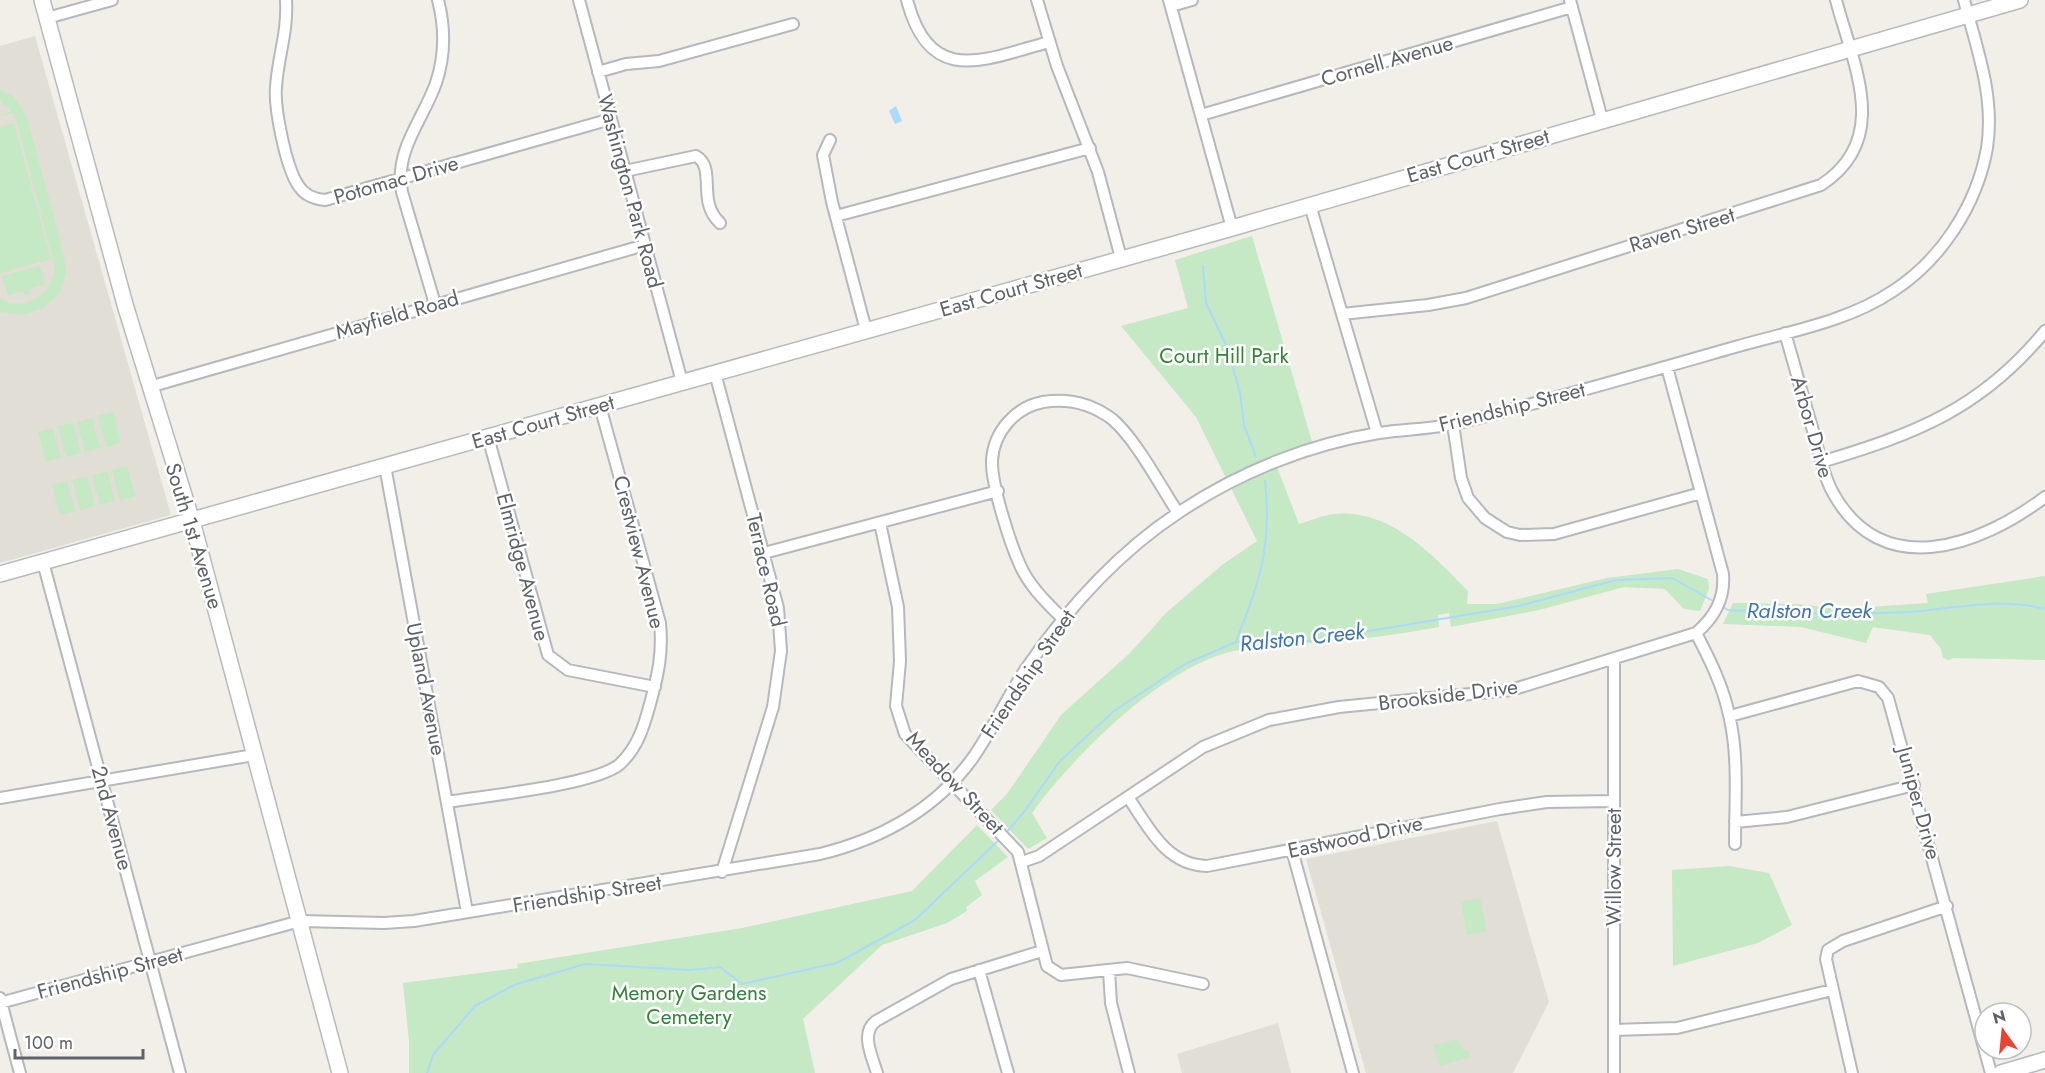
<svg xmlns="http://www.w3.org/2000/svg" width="2045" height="1073" viewBox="0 0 2045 1073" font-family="Jost,sans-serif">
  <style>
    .education { fill: #e1ded6 }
    .green { fill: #c5e8c5 }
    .water { fill: #aadaff }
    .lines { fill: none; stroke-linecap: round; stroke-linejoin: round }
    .stream { stroke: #aadaff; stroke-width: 2 }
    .street-casing { stroke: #b5b8bc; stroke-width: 14 }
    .secondary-casing { stroke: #b6babf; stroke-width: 18 }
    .street { stroke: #fff; stroke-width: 10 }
    .secondary { stroke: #fff; stroke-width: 15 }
    .labels { text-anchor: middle; stroke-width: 5; stroke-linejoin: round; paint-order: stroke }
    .street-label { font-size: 21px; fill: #5f6368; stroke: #fff }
    .park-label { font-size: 21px; fill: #348238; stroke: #fff }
    .water-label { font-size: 22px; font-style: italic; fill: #4174aa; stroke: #fff }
  </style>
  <rect width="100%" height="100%" fill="#f1efe8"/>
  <path class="education" d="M35,36l136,479 -171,48v-517z
    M1497,821l52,181 -36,71h-147l-60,-214z
    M1278,1023l13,50h-109l-5,-19z"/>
  <path class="green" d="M0,89l14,8 13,20 37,138 2,19 -7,19 -16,15 -20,7 -23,-3v-13c26,13 51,-3 55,-31l-38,-146 -4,-9 -13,3 11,-5 -11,-10z
    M14,123l37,136 -51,14v-146z
    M1252,236l61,209 -39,14 25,65c11,-3 24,-9 36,-10 56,-5 97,41 133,77l-1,13h30l110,-26 71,-9 30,10 1,10 -9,22 -16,-2 -19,-20 -41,-2 -85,23 -88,17 -2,-14 -11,2 1,12c-43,8 -84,13 -127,16 -24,2 -49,2 -73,7 -74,13 -165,105 -207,163l15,25 -19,11 -37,-39 16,-16 54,-79 69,-62 36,-40 56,-48 35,-24 -61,-124 -75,-91 67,-18 -13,-48z
    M40,266l5,18 -16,5 1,4 -5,2 -2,-4 -15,4 -6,-19z
    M113,412l8,31 -15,4 -8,-31z
    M92,418l8,30 -15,4 -8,-30z
    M73,423l8,30 -15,4 -8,-31z
    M53,428l8,30 -15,4 -8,-30z
    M127,466l8,30 -15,4 -8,-30z
    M107,471l8,30 -15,4 -8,-30z
    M87,476l8,30 -15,4 -8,-30z
    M67,481l8,30 -15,4 -8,-30z
    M2045,576v84l-92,-2 -4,2 -6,-2 -2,-9 -11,-14 -57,-8 -7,16 -65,-16 -78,-3 10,-21 65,1 41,5 89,-6 -2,-9z
    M977,825l31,32 -33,24 7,14 -16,12 1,4 -20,12 -65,22 -79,74 12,54h-406v-32l-6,-58 115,-15 -1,-4 225,-36 170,-37z
    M1729,866l40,7 23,52 -34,18 -85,23 -1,-96z
    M1480,898l7,33 -20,4 -6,-33z
    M1458,1039l3,10 7,1 2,7 -31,9 -6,-21z"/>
  <path class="water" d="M896,106l6,15 -7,3 -6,-13z"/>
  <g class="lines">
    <path class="stream" d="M1203,266l3,37 21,44 13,46 4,32 12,32
      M1720,605l8,5c60,3 120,5 180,2 45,-3 93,-15 137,-3
      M1236,641c24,-59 36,-96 29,-160
      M1005,834l19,-22 36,-51 54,-50 71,-47 51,-22 73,-1 210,-35 97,-26 56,-2 43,24
      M427,1073l6,-18 42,-49 39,-21 71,-21 105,6 30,-3 22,17 95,-21 78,-43 86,-82"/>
    <g class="street-casing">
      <path id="street" d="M286,0c2,32 -8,56 -10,87 -2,21 10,80 22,98 6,10 16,14 27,15l286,-81
        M579,0l103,382
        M907,0c23,87 76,60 142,42
        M1037,0l20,66 41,106 23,86
        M1169,0l63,228
        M1570,0l32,119
        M1171,6l21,-6
        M47,18l65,-18
        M598,72l28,-8 33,-3 134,-37
        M1201,115l371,-108
        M830,140l-7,15 9,47 34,128
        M625,171l71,-15c21,12 0,45 24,67
        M1310,205l67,228
        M836,216l254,-68
        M435,304l-33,-112c-8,-42 21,-72 34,-109 9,-27 9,-56 2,-83
        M1342,314l86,-9 38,-7 355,-113c71,-46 32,-120 15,-185
        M1785,333c10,34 19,68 29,101 5,19 9,40 18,57 49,92 148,55 213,6
        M715,373l63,235 3,43 -8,56 -51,165
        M149,387l496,-142
        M1453,424l8,54 7,20 17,20 22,14 13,3 34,-1 147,-41
        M488,437l60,218 20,15 87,17
        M1821,462c94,-28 160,-53 224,-131
        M385,466l82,446
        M880,523l18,84 2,54 -4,45 9,28 113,118 29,114 14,9 66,-7 76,16
        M764,553l234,-62
        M43,562l137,511
        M1063,619c-16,-16 -34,-33 -43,-54 -10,-22 -29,-81 -28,-105 2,-29 24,-53 51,-58 25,-4 49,2 69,17 23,19 49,68 66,94
        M1696,633c14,27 27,53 33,82 10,40 6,87 6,129
        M1614,660v413
        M1730,716l128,-35 21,6 9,11 103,375
        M1128,797c21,31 38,68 79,69l293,-57 47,-7 67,-1
        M0,798l254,-43
        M447,802c37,-6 149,-17 173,-38 18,-17 24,-38 30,-60 8,-29 13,-51 10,-81l-60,-217
        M1735,822l52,-5 127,-32
        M1292,850l61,223
        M1022,862l17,-6 164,-109 66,-27 70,-13 172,-17 185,-57c19,-16 29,-34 27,-59l-56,-207
        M979,970l29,103
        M1109,970l2,33 18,70
        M0,998l20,75
        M0,1003l300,-82 84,2 30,-2 406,-67c61,-15 114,-43 152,-95 20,-28 34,-60 53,-89 42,-61 93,-118 156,-159 59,-39 128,-67 198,-78 27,-4 54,-4 80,-10 92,-23 185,-50 276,-76 52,-15 112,-25 158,-56 48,-31 84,-86 94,-143 8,-51 -10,-99 -23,-148
        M1614,1030l63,-2 155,-38
        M877,1073c-5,-17 -17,-40 -1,-52l75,-42 91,-28
        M1852,1073l-26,-114 2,-9 15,-9 104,-35"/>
    </g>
    <g class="secondary-casing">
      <path id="secondary" d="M42,0l84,308 66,213 148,552
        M0,574l1232,-346 788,-228
        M2001,1073l44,-13"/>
    </g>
    <use href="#street" class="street"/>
    <use href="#secondary" class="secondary"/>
  </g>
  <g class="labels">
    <g class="street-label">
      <text transform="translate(1387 61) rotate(-16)" y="7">Cornell Avenue</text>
      <text transform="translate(1478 156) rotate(-16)" y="7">East Court Street</text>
      <text transform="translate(396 180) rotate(-16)" y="7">Potomac Drive</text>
      <text transform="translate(630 191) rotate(75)" y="7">Washington Park Road</text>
      <text transform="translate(1682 230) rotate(-17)" y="7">Raven Street</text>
      <text transform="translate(1011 290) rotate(-16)" y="7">East Court Street</text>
      <text transform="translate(397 315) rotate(-16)" y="7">Mayfield Road</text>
      <text transform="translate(1512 407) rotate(-14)" y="7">Friendship Street</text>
      <text transform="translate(543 422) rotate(-16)" y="7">East Court Street</text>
      <text transform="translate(1812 427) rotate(74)" y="7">Arbor Drive</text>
      <text transform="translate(194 536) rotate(73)" y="7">South 1st Avenue</text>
      <text transform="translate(639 552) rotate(76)" y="7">Crestview Avenue</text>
      <text transform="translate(523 567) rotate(75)" y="7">Elmridge Avenue</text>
      <text transform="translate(766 570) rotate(77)" y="7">Terrace Road</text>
      <text transform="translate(1028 674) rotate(-56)" y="7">Friendship Street</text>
      <text transform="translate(426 689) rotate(79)" y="7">Upland Avenue</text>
      <text transform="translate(1448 695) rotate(-7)" y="7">Brookside Drive</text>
      <text transform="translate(955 783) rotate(47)" y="7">Meadow Street</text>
      <text transform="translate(1919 803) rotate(75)" y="7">Juniper Drive</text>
      <text transform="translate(112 818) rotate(75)" y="7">2nd Avenue</text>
      <text transform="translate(1355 837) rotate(-12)" y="7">Eastwood Drive</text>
      <text transform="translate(1614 867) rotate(-90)" y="7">Willow Street</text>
      <text transform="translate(587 894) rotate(-9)" y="7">Friendship Street</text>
      <text transform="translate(110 973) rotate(-15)" y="7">Friendship Street</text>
    </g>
    <g class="park-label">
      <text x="1224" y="363">Court Hill Park</text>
      <text x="689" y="1000">Memory Gardens<tspan x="689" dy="24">Cemetery</tspan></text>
    </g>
    <g class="water-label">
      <text x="1809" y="618">Ralston Creek</text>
      <text transform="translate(1302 637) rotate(-6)" y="8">Ralston Creek</text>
    </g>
  </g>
  <g transform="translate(2003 1031) rotate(345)"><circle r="28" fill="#ffffff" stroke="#bfc1c3" stroke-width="1.5"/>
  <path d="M0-4.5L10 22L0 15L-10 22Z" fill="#ea4335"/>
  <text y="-9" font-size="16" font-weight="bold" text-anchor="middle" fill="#5f6368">N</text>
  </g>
  <path d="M15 1049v9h128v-9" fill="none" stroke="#5f6368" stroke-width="3"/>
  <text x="24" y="1049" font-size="18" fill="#5f6368" stroke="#ffffff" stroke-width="4.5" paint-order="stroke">100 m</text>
</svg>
